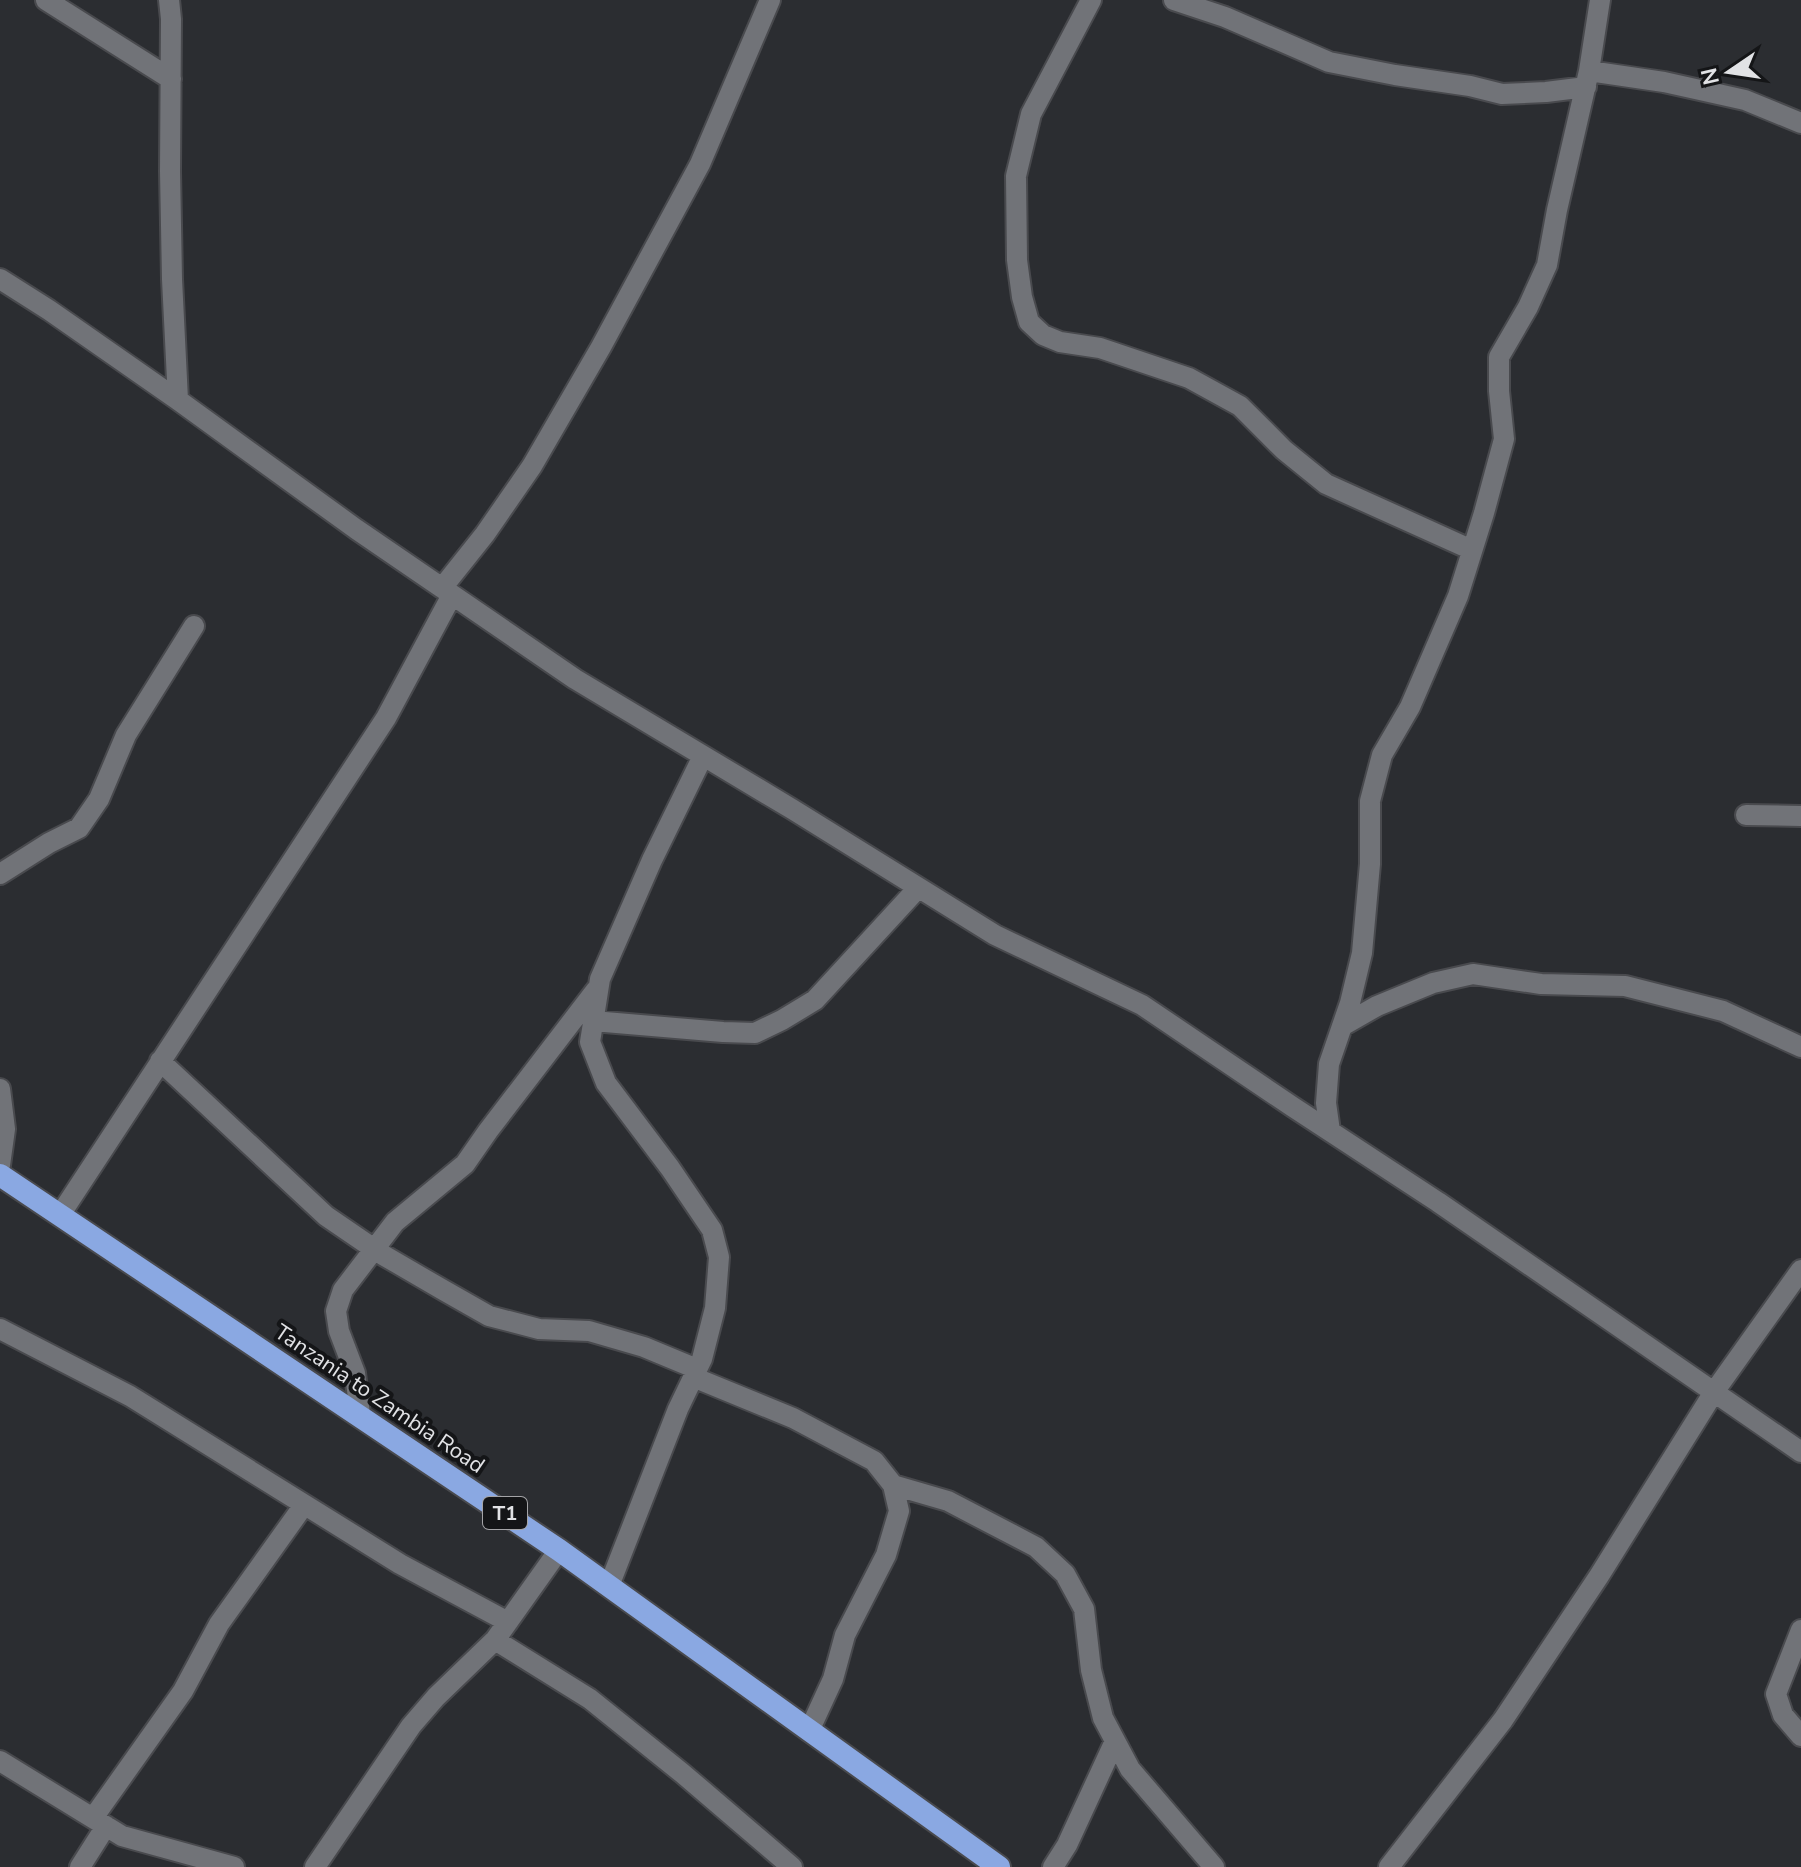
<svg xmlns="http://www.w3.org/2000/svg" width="1801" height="1867" viewBox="0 0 1801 1867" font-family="'Nunito Sans',sans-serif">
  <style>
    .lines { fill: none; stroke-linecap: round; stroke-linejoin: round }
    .minor-casing { stroke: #494a4e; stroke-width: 24 }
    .trunk-casing { stroke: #494a4e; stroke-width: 26 }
    .minor { stroke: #717378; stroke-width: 20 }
    .trunk { stroke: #8aa8e2; stroke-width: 22 }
    .labels { text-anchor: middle; stroke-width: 8; stroke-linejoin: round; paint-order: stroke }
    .shield { fill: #141517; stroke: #a4a4a7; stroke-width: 2 }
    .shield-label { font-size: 20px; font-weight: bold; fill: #e1e2e5 }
    .street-label { font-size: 22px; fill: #e1e2e5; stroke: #141517 }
  </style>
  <rect width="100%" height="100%" fill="#2b2d31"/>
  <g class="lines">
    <g class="minor-casing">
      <path id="minor" d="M46,0l125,79
        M169,0l2,19 -1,152 2,108 6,121
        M1091,0l-60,114 -15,62 1,84 5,37 7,25 14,13 17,7 40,6 89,30 51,28 44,44 42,34 146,66
        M1174,0l51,17 104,45 66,13 75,11 32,8 44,-2 40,-5
        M1589,71l75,11 81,18 56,23
        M0,279l49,31 129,90 178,129 219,150 217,130 203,126 147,70 151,102 145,95 363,250
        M442,588l43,-54 47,-68 69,-119 99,-183 70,-164
        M1746,815l55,1
        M0,874l49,-31 30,-15 20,-29 27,-64 68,-109
        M593,1021l130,11 32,1 27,-13 33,-20 103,-112
        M1342,1026l35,-20 56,-23 40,-9 68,10 84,2 98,25 78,36
        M160,1061l166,155 57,39 62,36 44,25 50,13 50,2 55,16 53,22
        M0,1089l5,40 -5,36
        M1330,1131l-4,-28 3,-39 21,-61 12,-50 8,-89v-63l12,-46 28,-48 48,-111 26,-83 20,-74 -5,-48v-34l29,-50 19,-42 10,-55 32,-139 11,-71
        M60,1215l326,-497 66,-123
        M0,1329l130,67 270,168 108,58
        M693,1377l100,41 81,43 19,24 6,26 -13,44 -41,80 -12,44 -24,52
        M360,1415l-5,-42 -16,-42 -3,-20 7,-21 52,-68 70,-58 23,-33 108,-141
        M893,1485l55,16 88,46 29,27 19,35 7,61 12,48 27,51 84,98
        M609,1586l69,-177 24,-50 13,-51 4,-51 -7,-27 -42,-62 -64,-85 -16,-41 10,-63 52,-119 51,-104
        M1801,1630l-25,64 7,21 18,21
        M495,1640l95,59 92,74 110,94
        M0,1761l122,75 112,31
        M93,1818l90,-127 36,-67 85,-119
        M80,1867l26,-41
        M315,1867l96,-141 25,-29 59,-57 64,-90
        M1053,1867l14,-22 48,-104
        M1389,1867l114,-147 96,-144 115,-184 87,-122"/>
    </g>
    <g class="trunk-casing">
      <path id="trunk" d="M0,1175l559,375 440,317"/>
    </g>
    <use href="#minor" class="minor"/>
    <use href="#trunk" class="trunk"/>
  </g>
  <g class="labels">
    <rect class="shield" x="483" y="1497" width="44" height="32" rx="6"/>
    <g class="shield-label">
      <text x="505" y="1520">T1</text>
    </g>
    <g class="street-label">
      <text transform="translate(380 1398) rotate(34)" y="8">Tanzania to Zambia Road</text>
    </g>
  </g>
  <g transform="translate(1729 72) rotate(257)" stroke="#141517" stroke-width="6" paint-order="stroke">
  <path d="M0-6L14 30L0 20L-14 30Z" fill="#e1e2e5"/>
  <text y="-12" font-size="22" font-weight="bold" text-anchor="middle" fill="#e1e2e5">N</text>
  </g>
</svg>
